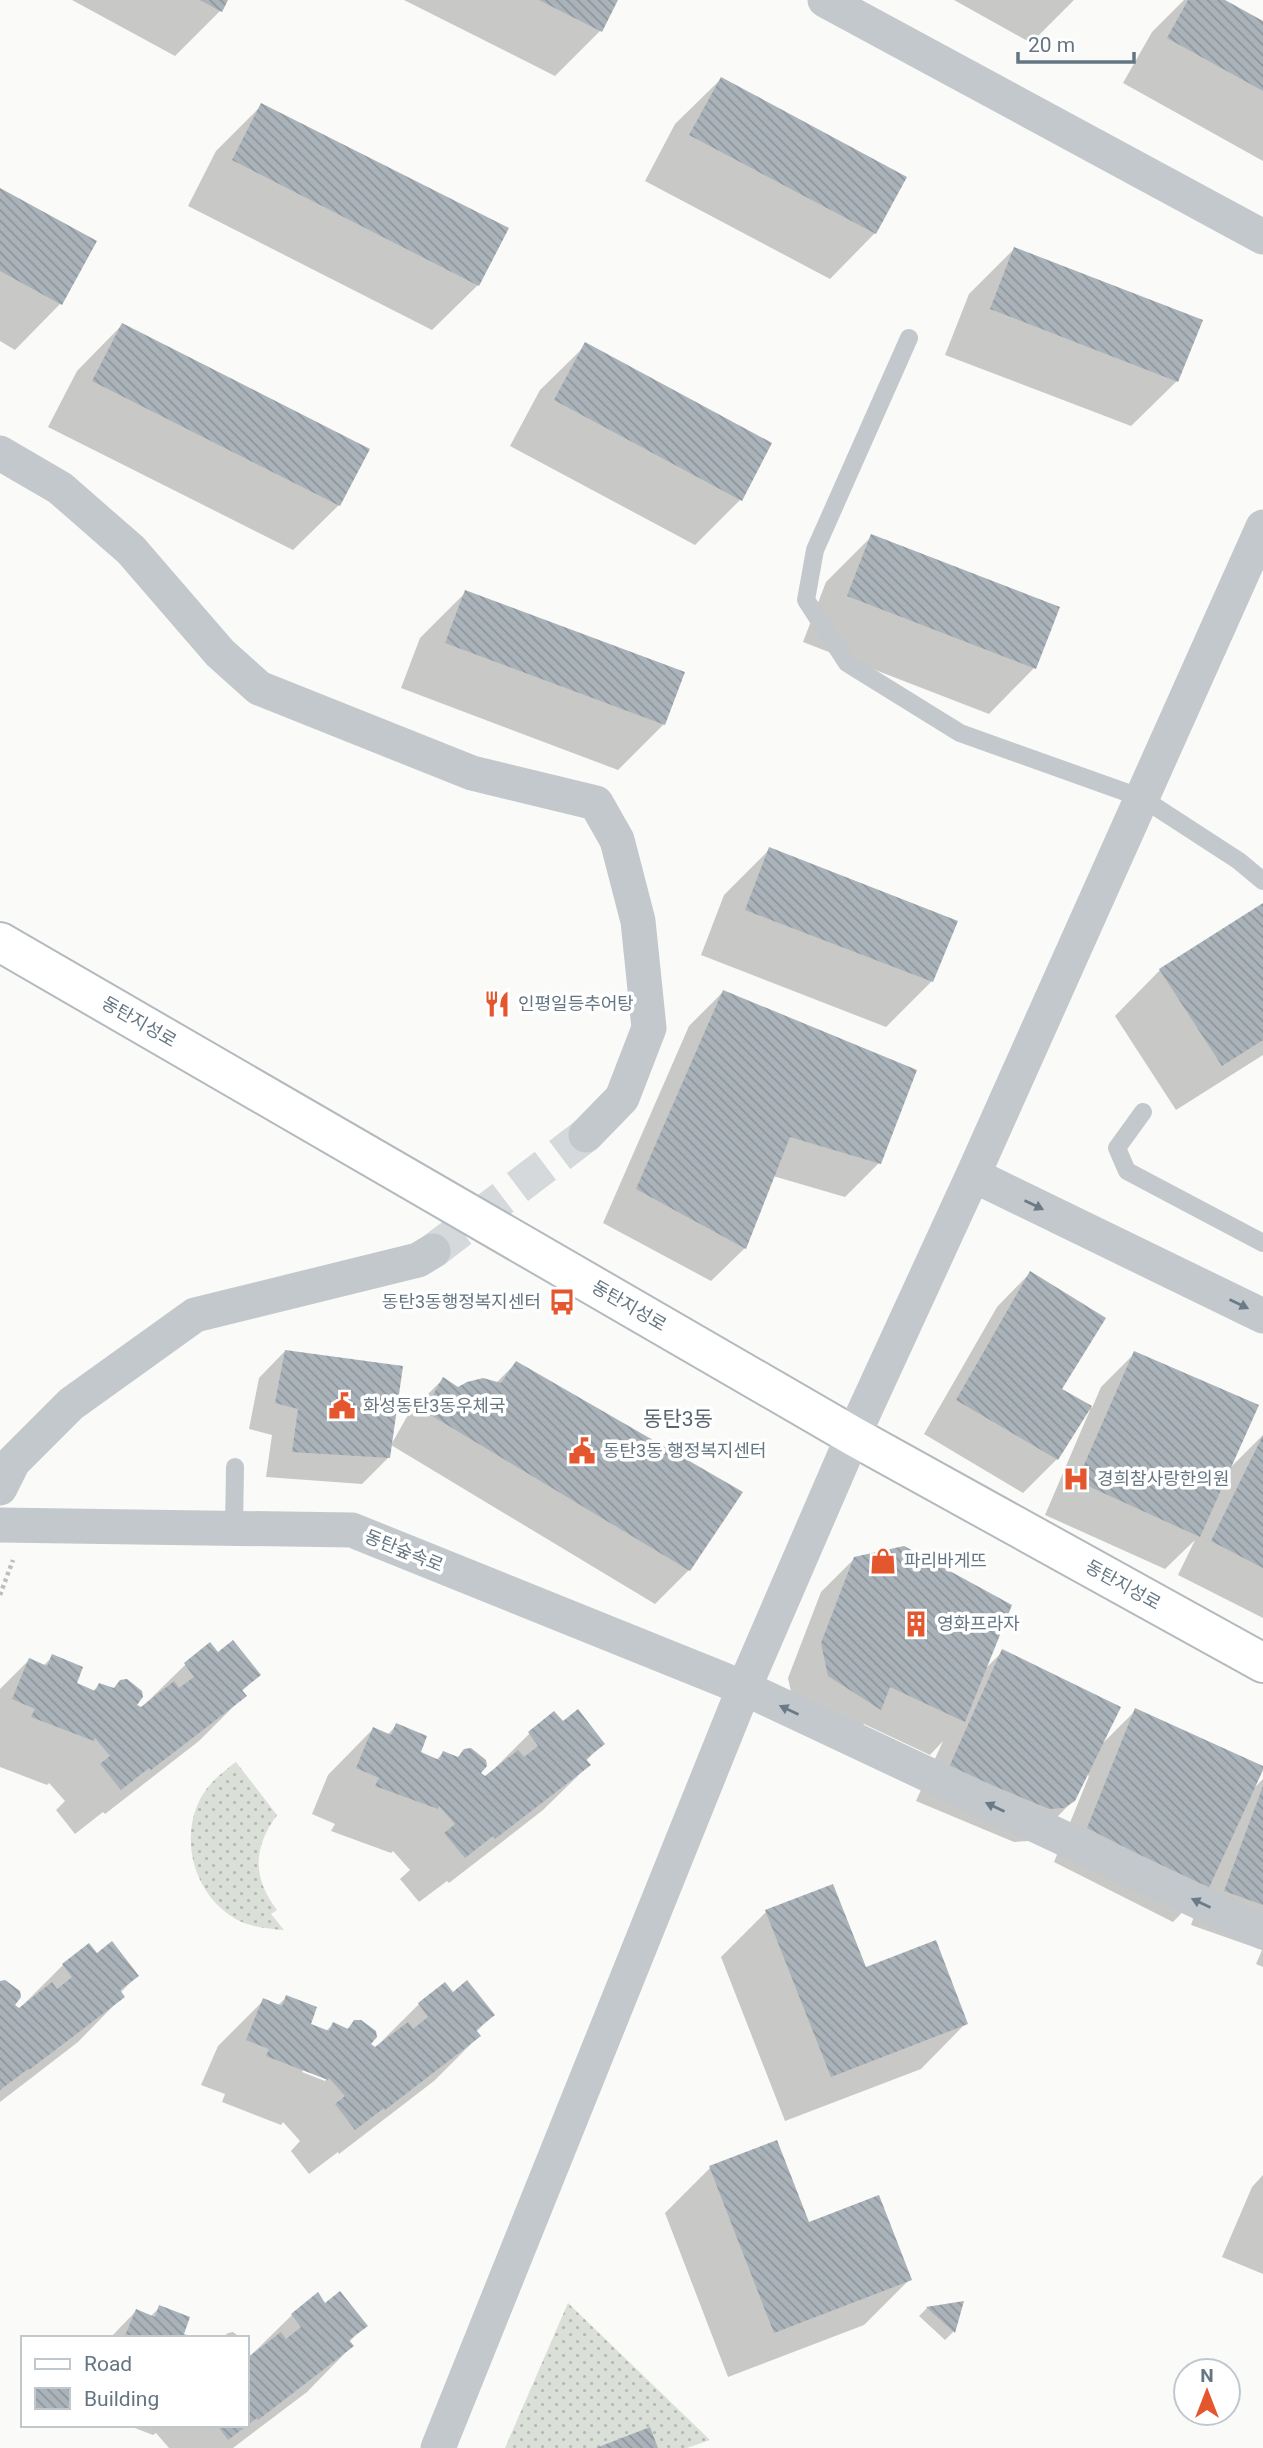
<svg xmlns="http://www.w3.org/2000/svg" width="1263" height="2448" viewBox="0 0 1263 2448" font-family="Roboto,'Noto Sans KR',sans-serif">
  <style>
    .grass { fill: url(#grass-dots) }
    .shadow { fill: #0003; fill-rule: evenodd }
    .building { fill: url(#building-back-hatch) }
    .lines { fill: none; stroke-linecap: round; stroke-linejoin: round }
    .street-tunnel { stroke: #d5d9db; stroke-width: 35; stroke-dasharray: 35 18; stroke-linecap: butt }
    .secondary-casing { stroke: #b3babf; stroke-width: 42 }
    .path { stroke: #bbbfc2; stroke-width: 4.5; stroke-dasharray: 3.5 3.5; stroke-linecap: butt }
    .lane { stroke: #c3c8cc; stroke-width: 18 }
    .street { stroke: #c3c8cc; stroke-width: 35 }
    .secondary { stroke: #fff; stroke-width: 38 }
    .oneway { fill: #6a7a87 }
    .labels { text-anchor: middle; stroke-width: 7; stroke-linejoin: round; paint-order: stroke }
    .poi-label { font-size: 18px; fill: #657683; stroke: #fff; text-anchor: start }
    .street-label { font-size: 18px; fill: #657683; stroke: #fff }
    .quarter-label { font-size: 21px; fill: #57646e; stroke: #fff }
  </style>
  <defs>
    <pattern id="grass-dots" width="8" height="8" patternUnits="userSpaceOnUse" patternTransform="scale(1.75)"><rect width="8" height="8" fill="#dadfd7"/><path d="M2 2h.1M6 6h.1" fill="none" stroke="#b4b9b4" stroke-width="1.8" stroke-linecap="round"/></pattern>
    <pattern id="building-back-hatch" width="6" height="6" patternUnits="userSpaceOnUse" patternTransform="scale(1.75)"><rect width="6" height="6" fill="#aab3b9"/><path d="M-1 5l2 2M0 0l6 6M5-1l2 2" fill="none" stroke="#8e969c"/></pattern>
  </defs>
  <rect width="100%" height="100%" fill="#fafaf8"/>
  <path class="grass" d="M236,1762l41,53c-24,33 -25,62 0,95l-6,4 13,16c-12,-1 -25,-2 -37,-6 -46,-17 -68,-74 -50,-118 8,-20 23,-32 39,-44z
    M568,2303l142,137 -23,8h-182z"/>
  <path class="shadow" d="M72,0h154l-6,11 -45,45z
    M404,0h212l-16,31 -45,45z
    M954,0h120l-43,43z
    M1184,0h38l41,23v138l-140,-78 29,-51z
    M721,79l154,154 -45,46 -185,-98 30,-57z
    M262,105l216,180 -46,45 -244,-124 28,-55z
    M0,190l95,52 -35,62 -45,46 -15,-9z
    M1014,249l163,132 -46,45 -186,-71 24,-61z
    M122,325l217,180 -46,45 -245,-123 29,-56z
    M586,345l154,155 -45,45 -185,-99 30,-56z
    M872,536l162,132 -45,46 -186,-72 23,-60z
    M466,592l198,132 -46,46 -217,-82 19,-50z
    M770,849l162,132 -46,46 -185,-72 23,-60z
    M1263,905v150l-87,55 -61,-94 45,-46z
    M723,992l156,171 -34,34 -72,-21 -28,72 -34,33 -108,-58 86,-197z
    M1030,1273l30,116 32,19 9,-21 34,-34 94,116 34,-34v183l-85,-43 17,-35 -30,29 -120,-54 45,-105 -2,-1 -31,50 -34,34 -99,-59 73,-127z
    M285,1351l104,106 -27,27 -96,-7 6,-42 -23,-6 10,-51z
    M516,1363l224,130 -51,77 -34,34 -264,-159 18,-32 34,-34 15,10 38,-6z
    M855,1558l128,113 20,-20 99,93 34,-34 116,80 11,-11v188l-7,-3 6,-14 -71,-25 12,-34 -30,31 -119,-60 35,-86 -2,-2 -13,26 -34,34 -12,7 -14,1 -98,-41 27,-60 -13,14 -66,-31 -19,18 -50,-32 -7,-32 33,-86z
    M210,1645l8,10 40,20 -17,17 3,4 -45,45 -94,73 -2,-2 -28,22 -19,-24 9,-9 -16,-18 -2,2 -47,-18v-78l29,-29 14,6 10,-10 21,28 18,8 7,-7 41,24 45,-44z
    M554,1713l8,11 40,20 -16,17 3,4 -46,45 -94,73 -2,-2 -28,21 -19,-23 10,-9 -17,-19 -2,2 -60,-22 4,-7 -23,-10 16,-39 45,-46 14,6 10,-10 21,28 18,7 7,-7 42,25 44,-44z
    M766,1912l99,57 101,54 -45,46 -136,52 -64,-164z
    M96,1955l41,21 -17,17 3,3 -45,46 -78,60v-120l13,23 5,5 45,-45z
    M452,1994l41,21 -17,17 3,4 -45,45 -95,73 -1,-2 -29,22 -18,-23 9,-10 -17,-19 -2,3 -59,-23 3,-8 -24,-9 17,-39 45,-45 14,5 10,-9 21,28 18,6 7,-7 13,6 9,-8 19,27 45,-45zM304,2069l23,9 -2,3 -23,-9z
    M710,2168l98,57 102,54 -46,46 -136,52 -63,-164z
    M1263,2175v99l-41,-17 30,-70z
    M317,2295l8,10 40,21 -16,16 3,4 -45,46 -74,56h-64l-13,-15 -3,2 -26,-10h120v-66l45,-44z
    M962,2303l-9,29 -8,8 -26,-24 8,-8z
    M160,2307l21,27 8,4h-79l26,-27 14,6z
    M233,2332l8,6h-19l6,-5z"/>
  <path class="building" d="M200,0h28l-6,12z
    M539,0h79l-16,32z
    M1188,0h37l38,21v70l-96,-53z
    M721,77l186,100 -31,57 -187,-99z
    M261,103l248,125 -30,58 -247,-126z
    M0,188l97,53 -35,64 -62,-34z
    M1014,247l189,73 -25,62 -188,-73z
    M122,323l248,126 -30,57 -248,-125z
    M585,342l187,101 -30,58 -188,-101z
    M871,534l189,73 -24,62 -189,-73z
    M465,590l220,82 -20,53 -220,-82z
    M769,847l189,74 -25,61 -188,-72z
    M1263,903v137l-41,26 -63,-97z
    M723,990l194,80 -36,94 -91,-27 -44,112 -110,-60z
    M1030,1271l76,47 -44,71 30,17 -34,54 -102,-60z
    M285,1350l118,16 -13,92 -98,-6 6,-43 -23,-6z
    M1134,1351l125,54 -59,132 -123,-56z
    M516,1361l227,131 -53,79 -266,-160 19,-34 15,10 9,-5 16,-4 18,5z
    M1263,1435v133l-52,-27z
    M904,1546l108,59 -47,117 -75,-35 -9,23 -53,-34 -7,-33 33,-86z
    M233,1640l28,35 -19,15 5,6 -96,74 -2,-2 -28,22 -21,-26 10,-8 -15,-18 -1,3 -63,-24 4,-8 -23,-10 17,-41 18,8 5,-12 31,13 -6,16 18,8 4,-8 15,5 6,-8 7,-1 15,12 1,6 -6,8 4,2 33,-26 5,7 15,-11 -10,-14 26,-21 8,10z
    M1002,1649l119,58 -46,94 -11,7 -15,1 -100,-42z
    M1135,1708l128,58v4l-55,120 -121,-62z
    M578,1709l27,35 -19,15 5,6 -96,74 -2,-3 -28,22 -21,-25 11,-9 -16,-18 -1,3 -63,-23 4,-8 -23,-10 17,-41 18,8 5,-12 31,13 -6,16 18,8 4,-9 15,6 6,-8 7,-1 15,12 1,6 -6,7 4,3 33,-26 6,7 14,-11 -10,-14 26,-21 9,10z
    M1263,1786v119l-39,-14z
    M833,1884l33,83 70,-27 32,84 -137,53 -66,-167z
    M112,1941l27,35 -19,14 5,7 -96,73 -1,-1 -28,21v-109l5,-1 15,11 1,6 -6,8 4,3 33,-26 5,7 15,-12 -10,-13 27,-21 8,10z
    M467,1980l28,35 -19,15 5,6 -96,74 -1,-2 -29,22 -20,-26 10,-8 -16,-18 -1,2 -62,-24 3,-7 -23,-9 17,-42 19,8 4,-11 31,12 -6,17 18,7 4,-9 15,7 6,-9h7l15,11 1,6 -6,7 4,3 33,-25 5,7 15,-12 -10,-14 27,-21 8,10z
    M777,2140l32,82 70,-27 33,85 -138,53 -65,-167z
    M340,2291l28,35 -19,14 5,6 -96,74 -1,-2 -29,22 -11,-15h30v-67l34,-26 5,7 15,-12 -10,-13 27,-22 7,11z
    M964,2301l-9,32 -29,-26z
    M159,2305l31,12 -6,17 10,4h-70l12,-29 19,8z
    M650,2427l8,21h-62z"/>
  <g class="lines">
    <path class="street-tunnel" d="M433,1251l153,-116"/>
    <g class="secondary-casing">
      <path id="secondary" d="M0,942l853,494 410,227"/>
    </g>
    <path class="path" d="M0,1595l13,-35"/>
    <path class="lane" d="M909,338l-94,212 -9,50 41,63 113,70 182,65 97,63 24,20
      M1143,1112l-26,36 10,23 136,72
      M234,1529l1,-62"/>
    <path class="street" d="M825,0l438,237
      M0,453l60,35 71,62 89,103 39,35 213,85 124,30 21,37 21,81 11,107 -27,70 -36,37
      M973,1175l290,141
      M0,1488l13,-26 58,-58 124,-89 223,-55 15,-9
      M0,1525l352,5 392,158 519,244
      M438,2448l306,-760 109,-252 120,-261 290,-648"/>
    <use href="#secondary" class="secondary"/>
  </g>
  <defs><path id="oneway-solid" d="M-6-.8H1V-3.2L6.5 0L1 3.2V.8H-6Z" transform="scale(1.75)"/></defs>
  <g class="oneway">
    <use href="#oneway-solid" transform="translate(1034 1205) rotate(26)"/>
    <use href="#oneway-solid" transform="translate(1239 1304) rotate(26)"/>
    <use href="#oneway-solid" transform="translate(789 1710) rotate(-155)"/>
    <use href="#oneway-solid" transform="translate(995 1807) rotate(-155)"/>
    <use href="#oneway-solid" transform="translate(1201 1903) rotate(-155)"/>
  </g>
  <defs>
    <g id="restaurant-bare" transform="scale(2.1)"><path d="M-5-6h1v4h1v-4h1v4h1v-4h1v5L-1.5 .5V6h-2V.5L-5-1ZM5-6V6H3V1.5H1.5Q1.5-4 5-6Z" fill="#e4572e" stroke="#fff" stroke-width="2.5" paint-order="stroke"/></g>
    <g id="bus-bare" transform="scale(2.1)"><path d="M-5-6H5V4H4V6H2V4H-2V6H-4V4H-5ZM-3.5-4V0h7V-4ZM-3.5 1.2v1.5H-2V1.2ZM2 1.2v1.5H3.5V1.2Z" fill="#e4572e" stroke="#fff" stroke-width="2.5" paint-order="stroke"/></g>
    <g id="civic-bare" transform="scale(2.1)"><path d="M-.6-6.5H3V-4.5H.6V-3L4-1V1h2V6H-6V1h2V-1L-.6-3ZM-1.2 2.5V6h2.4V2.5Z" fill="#e4572e" stroke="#fff" stroke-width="2.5" paint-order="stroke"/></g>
    <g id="hospital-bare" transform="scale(2.1)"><path d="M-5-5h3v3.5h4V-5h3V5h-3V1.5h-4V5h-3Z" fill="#e4572e" stroke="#fff" stroke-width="2.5" paint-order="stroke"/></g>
    <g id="shop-bare" transform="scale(2.1)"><path d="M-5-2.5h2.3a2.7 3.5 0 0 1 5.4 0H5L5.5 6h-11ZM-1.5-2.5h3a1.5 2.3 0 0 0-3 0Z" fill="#e4572e" stroke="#fff" stroke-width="2.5" paint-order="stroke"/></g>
    <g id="building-bare" transform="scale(2.1)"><path d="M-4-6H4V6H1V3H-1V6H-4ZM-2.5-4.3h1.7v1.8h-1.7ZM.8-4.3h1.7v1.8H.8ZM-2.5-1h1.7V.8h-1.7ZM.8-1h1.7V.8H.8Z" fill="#e4572e" stroke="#fff" stroke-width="2.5" paint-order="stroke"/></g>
  </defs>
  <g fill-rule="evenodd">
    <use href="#restaurant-bare" x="497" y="1004"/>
    <use href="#bus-bare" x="562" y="1302"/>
    <use href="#civic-bare" x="342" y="1406"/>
    <use href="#civic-bare" x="582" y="1451"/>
    <use href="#hospital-bare" x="1076" y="1479"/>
    <use href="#shop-bare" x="883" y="1561"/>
    <use href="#building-bare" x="916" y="1624"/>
  </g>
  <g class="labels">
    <g class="poi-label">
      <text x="518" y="1010">인평일등추어탕</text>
      <text x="541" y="1308" text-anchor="end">동탄3동행정복지센터</text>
      <text x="363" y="1412">화성동탄3동우체국</text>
      <text x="603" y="1457">동탄3동 행정복지센터</text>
      <text x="1097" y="1485">경희참사랑한의원</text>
      <text x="904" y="1567">파리바게뜨</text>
      <text x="937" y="1630">영화프라자</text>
    </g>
    <g class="street-label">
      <text transform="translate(139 1022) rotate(30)" y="6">동탄지성로</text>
      <text transform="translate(629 1306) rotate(30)" y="6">동탄지성로</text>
      <text transform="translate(404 1551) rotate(22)" y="6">동탄숲속로</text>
      <text transform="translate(1123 1585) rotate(29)" y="6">동탄지성로</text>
    </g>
    <g class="quarter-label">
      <text x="678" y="1426">동탄3동</text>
    </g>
  </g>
  <rect x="21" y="2336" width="228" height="91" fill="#ffffff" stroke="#c1c8cd" stroke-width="2"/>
  <rect x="35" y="2359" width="35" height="10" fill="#ffffff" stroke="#c1c8cd" stroke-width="2"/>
  <text x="84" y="2371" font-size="21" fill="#657683">Road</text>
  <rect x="35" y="2388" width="35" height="21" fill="url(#building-back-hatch)" stroke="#c1c8cd" stroke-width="2"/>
  <text x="84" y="2406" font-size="21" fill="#657683">Building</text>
  <g transform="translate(1207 2392)"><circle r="33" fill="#ffffff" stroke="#c1c8cd" stroke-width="2"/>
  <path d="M0-5L12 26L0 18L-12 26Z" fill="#e4572e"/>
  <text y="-10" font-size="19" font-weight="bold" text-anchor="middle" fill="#657683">N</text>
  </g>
  <path d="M1018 52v10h116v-10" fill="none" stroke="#657683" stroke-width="3.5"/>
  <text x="1028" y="52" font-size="21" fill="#657683" stroke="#ffffff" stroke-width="5" paint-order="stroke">20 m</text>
</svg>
